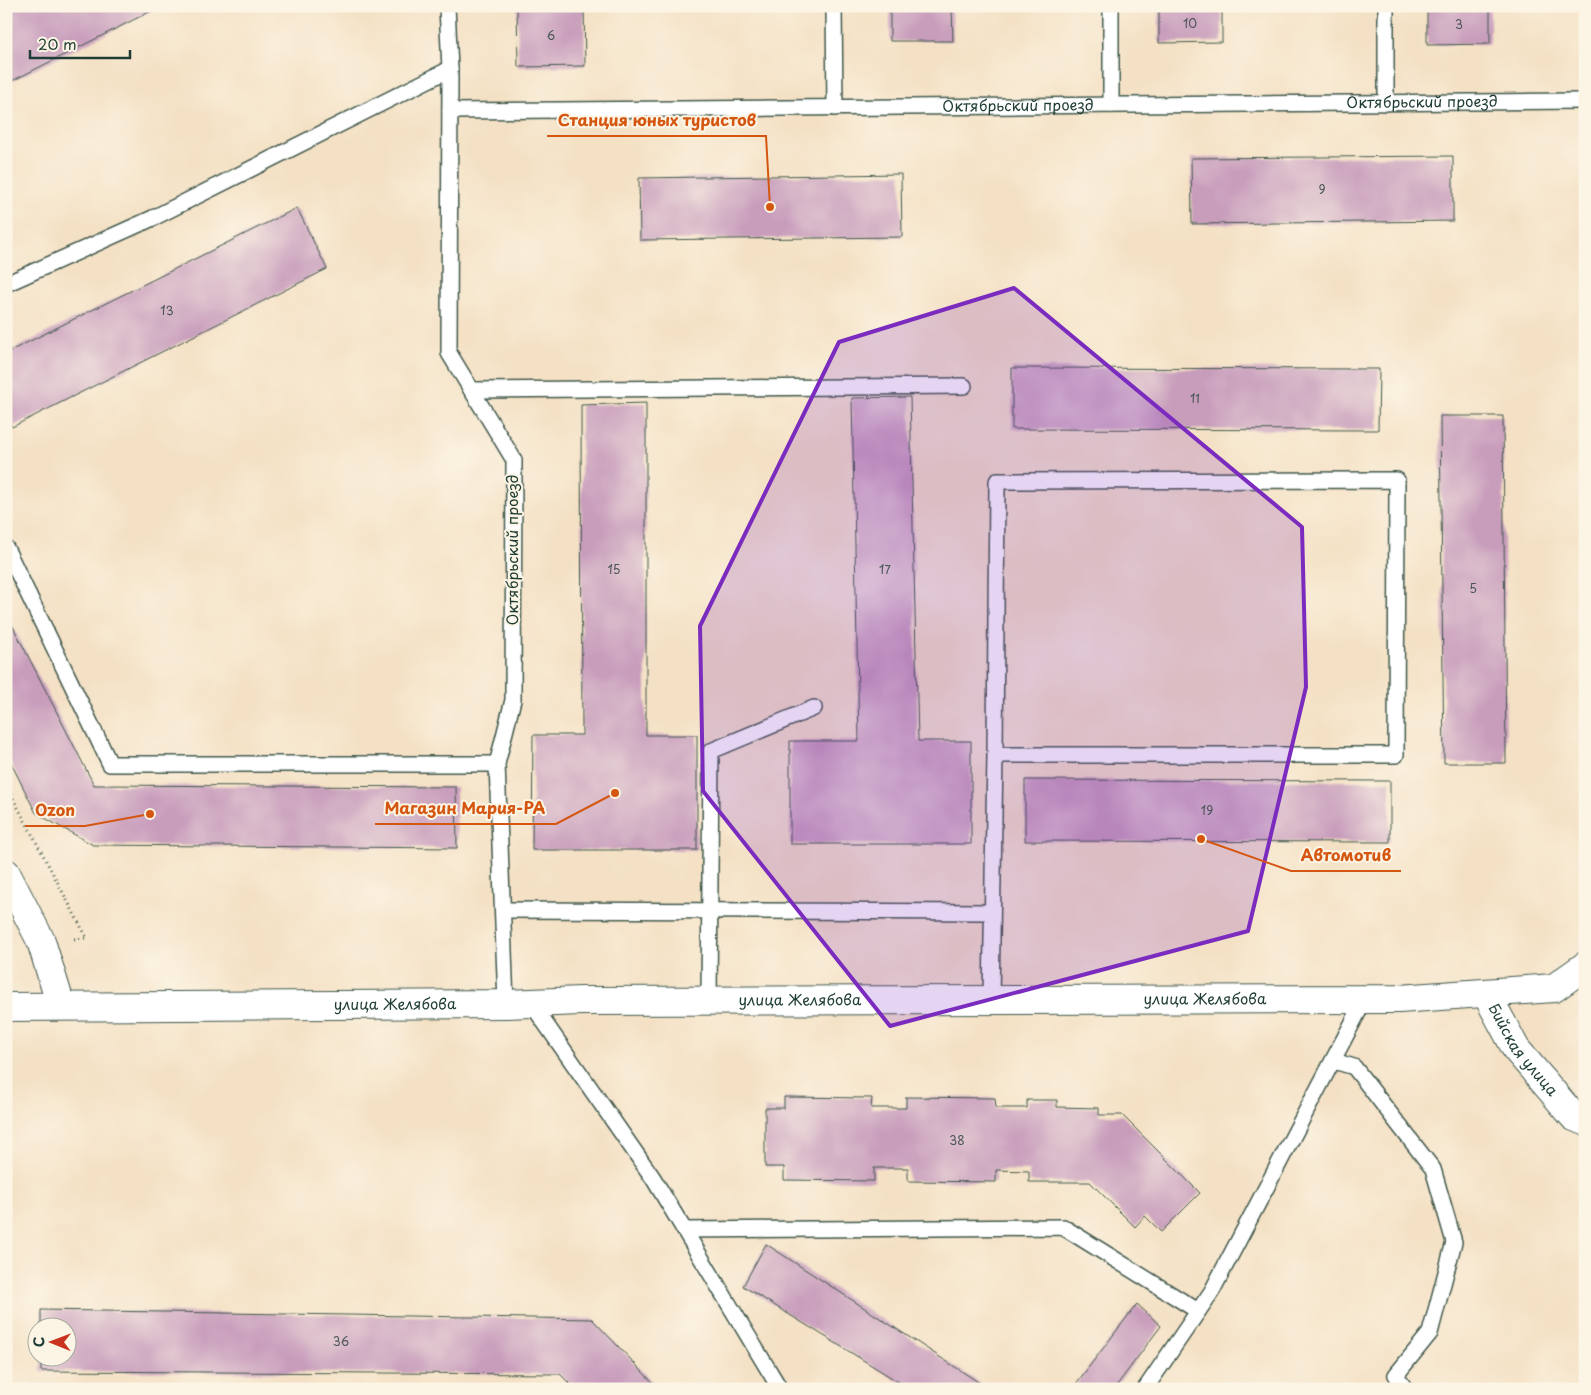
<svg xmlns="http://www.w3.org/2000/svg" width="1591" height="1395" viewBox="0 0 1591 1395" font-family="'Playpen Sans',sans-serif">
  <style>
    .building { fill: #c89dbc }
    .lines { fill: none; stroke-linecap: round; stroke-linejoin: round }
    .lane-casing { stroke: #3f564a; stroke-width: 18 }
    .street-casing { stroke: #3f564a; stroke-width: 30 }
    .secondary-casing { stroke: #3f564a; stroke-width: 30 }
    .path { stroke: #3f564a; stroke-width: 3; stroke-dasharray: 1 4; stroke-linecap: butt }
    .lane { stroke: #fff; stroke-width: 15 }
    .street { stroke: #fff; stroke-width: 28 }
    .secondary { stroke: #fff; stroke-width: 28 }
    .marked { fill: #7b2cbf; fill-opacity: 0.2; stroke: #7b2cbf; stroke-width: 4; stroke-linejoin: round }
    .labels { text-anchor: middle; stroke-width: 4; stroke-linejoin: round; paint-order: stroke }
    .number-label { font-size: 12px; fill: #495556 }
    .street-label { font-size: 15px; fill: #1f3d34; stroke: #fcf5e5 }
    .leader { fill: none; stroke: #d45610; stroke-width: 2 }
    .callout-dot { fill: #d45610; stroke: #fcf5e5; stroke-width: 2 }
    .callout-label { font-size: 16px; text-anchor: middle; font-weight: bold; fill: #d45610; stroke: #fcf5e5; stroke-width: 4; stroke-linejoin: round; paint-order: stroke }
  </style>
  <rect width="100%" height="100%" fill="#fcf5e5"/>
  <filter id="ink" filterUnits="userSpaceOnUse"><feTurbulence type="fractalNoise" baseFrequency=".02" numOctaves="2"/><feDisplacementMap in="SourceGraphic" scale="10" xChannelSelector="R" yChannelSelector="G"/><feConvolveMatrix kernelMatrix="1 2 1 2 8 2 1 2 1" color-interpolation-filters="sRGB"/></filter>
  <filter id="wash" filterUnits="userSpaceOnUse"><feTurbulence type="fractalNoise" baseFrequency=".0096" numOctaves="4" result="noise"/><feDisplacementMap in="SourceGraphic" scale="20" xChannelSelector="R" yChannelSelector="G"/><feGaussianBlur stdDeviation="1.12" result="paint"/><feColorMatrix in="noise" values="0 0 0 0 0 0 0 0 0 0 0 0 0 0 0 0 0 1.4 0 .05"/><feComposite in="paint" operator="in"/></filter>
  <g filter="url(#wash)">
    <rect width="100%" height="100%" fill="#f4e1c5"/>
    <g id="blocks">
      <path class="building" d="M8,6h153l-155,78v-77z
        M517,6h67l1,60 -67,1z
        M890,6h62l1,35h-63z
        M1159,6h63v36l-63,1z
        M1427,6h63v38l-63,1z
        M1453,156v65l-261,3 -1,-66z
        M901,174l1,63 -262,3 -1,-62z
        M297,208l30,61 -315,158 -6,-11v-63z
        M1012,368l367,1 -1,61 -366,-1z
        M910,397l8,344h53v103h-181v-103h69l-7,-343z
        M646,403v332h51v115h-165l1,-115h49l-1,-330z
        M1440,416h63l3,347h-62z
        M6,613l88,172 362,2 1,61 -364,-3 -57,-32 -30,-60z
        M1025,780l365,1v61l-365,-1z
        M784,1097l88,1 -1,10h35v-11l89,1 1,10h31v-8h30v7l42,1v7h23l78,78 -39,39 -16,-16 -10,11 -45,-45h-61v-11l-33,-1v12l-88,-1v-13h-34v13l-90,-1v-13h-19v-59h19z
        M766,1244l223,145h-79l-167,-103z
        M1137,1304l24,22 -47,63h-42z
        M41,1310l551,9 67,70h-84l-15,-15 -519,-3v-13h27v-30h-27z"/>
    </g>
  </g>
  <g filter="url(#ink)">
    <use href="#blocks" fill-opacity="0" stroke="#3f564a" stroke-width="1"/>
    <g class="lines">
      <g class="lane-casing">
        <g id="lane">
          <path d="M447,6l3,63 -1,284 65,107 -1,240 -16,64 9,240"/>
          <path d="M834,6l1,102"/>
          <path d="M1386,103v-97"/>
          <path d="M1111,105v-99"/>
          <path id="s1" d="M450,111l1135,-10"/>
          <path d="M6,284l147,-66 297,-149"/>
          <path d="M471,390l493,-4"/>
          <path d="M6,548l104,216h387"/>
          <path d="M503,910l489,2"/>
          <path d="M991,1000l4,-245h401l1,-275 -400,1 -2,274"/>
          <path d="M709,1001l2,-250 103,-43"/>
          <path d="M531,1003l122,175 124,206v5"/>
          <path d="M1334,1061l20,6 79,102 21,73 -24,91 -34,42 9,14"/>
          <path d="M684,1230l379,-3 135,84"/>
          <path d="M1145,1389l67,-98 153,-292"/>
        </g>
      </g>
      <g class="street-casing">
        <g id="street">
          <path id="s2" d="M1486,993l30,56 58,68 11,4"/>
        </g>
      </g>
      <g class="secondary-casing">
        <g id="secondary">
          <path d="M6,873l35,68 20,65"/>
          <path id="s3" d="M6,1007l500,-3 75,-3 818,-2 155,-11 31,-22"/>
        </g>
      </g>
      <path class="path" d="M6,785l81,153 -14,1"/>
      <use href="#lane" class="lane"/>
      <use href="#street" class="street"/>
      <use href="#secondary" class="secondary"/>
    </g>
  </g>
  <path class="marked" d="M1014,288l288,239 4,160 -58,244 -358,95 -187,-235 -3,-165 139,-284z"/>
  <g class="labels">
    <g class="number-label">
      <text x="1190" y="28">10</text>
      <text x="1459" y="29">3</text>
      <text x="551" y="40">6</text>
      <text x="1322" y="194">9</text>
      <text x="167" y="315">13</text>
      <text x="1195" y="403">11</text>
      <text x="614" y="574">15</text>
      <text x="885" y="574">17</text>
      <text x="1473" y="593">5</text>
      <text x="1207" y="815">19</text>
      <text x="957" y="1145">38</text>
      <text x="341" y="1346">36</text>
    </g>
    <g class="street-label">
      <text dy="5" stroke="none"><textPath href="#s1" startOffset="972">Октябрьский проезд</textPath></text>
      <text dy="5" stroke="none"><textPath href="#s1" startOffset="568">Октябрьский проезд</textPath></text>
      <text transform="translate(513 550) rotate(-90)" y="5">Октябрьский проезд</text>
      <text dy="5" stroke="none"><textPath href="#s3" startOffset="1199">улица Желябова</textPath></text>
      <text dy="5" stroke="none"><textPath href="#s3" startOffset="794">улица Желябова</textPath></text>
      <text dy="5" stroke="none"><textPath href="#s3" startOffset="389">улица Желябова</textPath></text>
      <text dy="5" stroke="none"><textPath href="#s2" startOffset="68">Бийская улица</textPath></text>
    </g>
  </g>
  <path class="leader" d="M770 207L766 136H547M615 793L556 824H375M150 814L85 826H25M1201 839L1291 871H1401"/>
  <g class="callout-dot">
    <circle cx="770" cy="207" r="5"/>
    <circle cx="615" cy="793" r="5"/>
    <circle cx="150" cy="814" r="5"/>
    <circle cx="1201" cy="839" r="5"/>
  </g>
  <g class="callout-label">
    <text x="657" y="126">Станция юных туристов</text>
    <text x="465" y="814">Магазин Мария-РА</text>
    <text x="55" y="816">Ozon</text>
    <text x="1346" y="861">Автомотив</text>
  </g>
  <rect width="1591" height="1395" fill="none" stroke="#fcf5e5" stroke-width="25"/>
  <g transform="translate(52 1342) rotate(271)"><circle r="24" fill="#fcf5e5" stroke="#a4ab9e"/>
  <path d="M0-4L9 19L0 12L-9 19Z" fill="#c8321e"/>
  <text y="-8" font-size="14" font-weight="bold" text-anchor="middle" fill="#1f3d34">С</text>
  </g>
  <path d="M30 50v8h100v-8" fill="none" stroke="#1f3d34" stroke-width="2.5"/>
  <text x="38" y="50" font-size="15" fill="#1f3d34" stroke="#fcf5e5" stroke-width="4" paint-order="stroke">20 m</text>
</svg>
